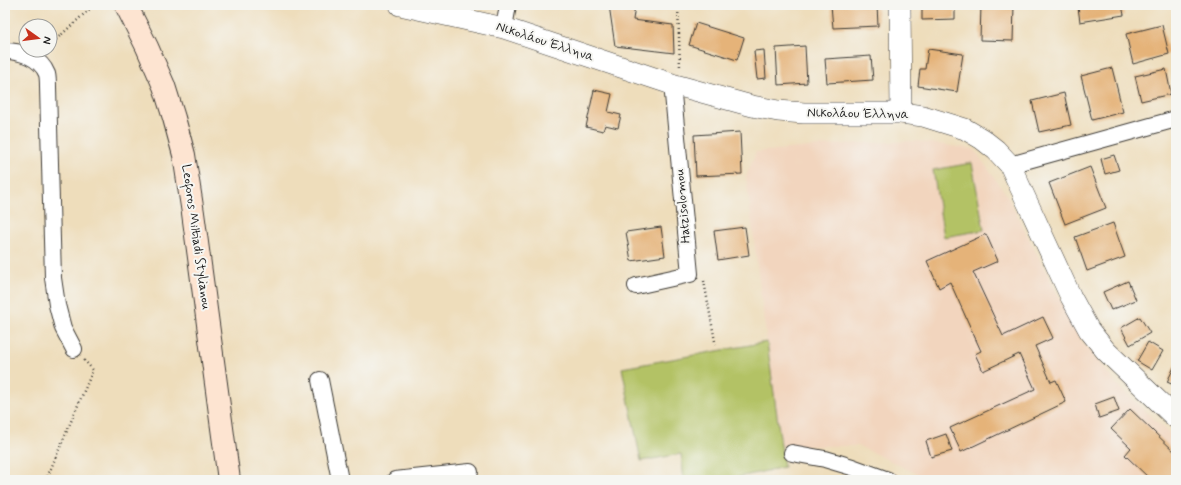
<svg xmlns="http://www.w3.org/2000/svg" width="1181" height="485" font-family="Mynerve,sans-serif">
	<rect width="100%" height="100%" fill="#f6f6f2"/>
	<filter id="ink" filterUnits="userSpaceOnUse"><feTurbulence type="fractalNoise" baseFrequency=".025" numOctaves="2"/><feDisplacementMap in="SourceGraphic" scale="8" xChannelSelector="R" yChannelSelector="G"/><feConvolveMatrix kernelMatrix="1 2 1 2 8 2 1 2 1" color-interpolation-filters="sRGB"/></filter>
	<filter id="wash" filterUnits="userSpaceOnUse"><feTurbulence type="fractalNoise" baseFrequency=".012" numOctaves="4" result="noise"/><feDisplacementMap in="SourceGraphic" scale="16" xChannelSelector="R" yChannelSelector="G"/><feGaussianBlur stdDeviation="0.9" result="paint"/><feColorMatrix in="noise" values="0 0 0 0 0 0 0 0 0 0 0 0 0 0 0 0 0 1.4 0 .05"/><feComposite in="paint" operator="in"/></filter>
	<g filter="url(#wash)">
		<rect width="100%" height="100%" fill="#edb"/>
		<path fill="#f2d5be" d="M916 141 974 149 1006 194 1081 340 1118 386 1176 439V480H1132L1121 475 1088 480H930L859 446H780L746 177 756 152 841 144Z"/>
		<g fill="#b3c265" stroke="#686f40">
			<path d="M972 163 984 230 944 237 933 170Z"/>
			<path d="M767 342 784 467 726 480H684L681 454 641 461 622 368Z"/>
		</g>
		<g id="blocks">
			<g fill="#e5b379">
				<path d="M609 5H635L633 20 673 25 674 53 615 46Z"/>
				<path d="M831 5H877L878 26 833 28Z"/>
				<path d="M922 5H955V19L922 20Z"/>
				<path d="M981 5H1014L1013 41 980 40Z"/>
				<path d="M1091 5H1122L1124 15 1080 22 1078 7Z"/>
				<path d="M696 23 744 38 737 60 689 45Z"/>
				<path d="M1162 25 1169 54 1133 64 1126 34Z"/>
				<path d="M805 46 807 83 778 85 776 48Z"/>
				<path d="M928 49 963 54 957 92 918 86 920 69H925Z"/>
				<path d="M764 50 766 78 757 79 754 51Z"/>
				<path d="M871 56 873 80 827 83 825 59Z"/>
				<path d="M1112 68 1123 112 1092 120 1081 76Z"/>
				<path d="M1166 69 1171 94 1141 101 1135 76Z"/>
				<path d="M594 90 612 94 608 112 621 115 618 128 605 125 603 131 586 127Z"/>
				<path d="M1064 93 1071 125 1039 132 1032 101Z"/>
				<path d="M740 132 742 174 696 176 694 135Z"/>
				<path d="M1114 155 1119 170 1105 174 1101 159Z"/>
				<path d="M1090 167 1106 208 1065 224 1049 183Z"/>
				<path d="M1113 223 1125 257 1087 271 1075 237Z"/>
				<path d="M661 227 665 256 631 261 626 232Z"/>
				<path d="M745 227 749 255 718 260 714 231Z"/>
				<path d="M986 234 998 261 973 272 1003 336 1043 317 1053 338 1035 346 1051 382 1056 380 1066 402 961 452 950 428 1035 389 1019 354 983 371 975 354 981 351 950 282 939 288 927 261Z"/>
				<path d="M1128 281 1136 300 1111 310 1103 292Z"/>
				<path d="M1140 317 1150 333 1130 345 1121 328Z"/>
				<path d="M1148 342 1163 351 1152 370 1137 361Z"/>
				<path d="M1176 363V386L1167 382Z"/>
				<path d="M1114 397 1119 411 1099 418 1095 404Z"/>
				<path d="M1130 409 1176 453V480H1151L1125 455 1131 448 1111 429Z"/>
				<path d="M946 434 952 451 931 457 926 441Z"/>
			</g>
		</g>
	</g>
	<g filter="url(#ink)">
		<use href="#blocks" fill-opacity="0" stroke="#3c3934" stroke-width="1"/>
		<g fill="none" stroke-linecap="round" stroke-linejoin="round">
			<defs>
				<g id="minor">
					<path d="M504 28 508 5"/>
					<path d="M5 51C21 51 41 58 47 74 48 78 48 83 48 87L53 278 57 305 63 328 74 349"/>
					<path d="M1010 165 1176 119"/>
					<path d="M636 286 690 274 672 84"/>
					<path d="M320 380 340 480"/>
					<path d="M792 453 825 459 852 467 888 480"/>
					<path d="M395 480 470 472"/>
				</g>
				<g id="tertiary">
					<path d="M400 5 504 28 672 84 752 106 778 111 804 113H901L923 116 965 129 982 139 996 150 1010 165 1071 297 1089 330 1106 351 1176 418"/>
					<path d="M900 5 901 113"/>
				</g>
				<path id="secondary" d="M126 5 147 47 164 86 174 118 184 155 193 213 229 480"/>
			</defs>
			<use href="#minor" stroke="#3c3934" stroke-width="18"/>
			<use href="#tertiary" stroke="#3c3934" stroke-width="22"/>
			<use href="#secondary" stroke="#3c3934" stroke-width="24"/>
			<g stroke="#3c3934" stroke-width="2.5" stroke-dasharray="1 3" stroke-linecap="butt">
				<path d="M678 5 680 68"/>
				<path d="M50 45 94 5"/>
				<path d="M704 281 716 347"/>
				<path d="M46 480 93 370 84 360"/>
			</g>
			<use href="#minor" stroke="#fff" stroke-width="16"/>
			<use href="#tertiary" stroke="#fff" stroke-width="21"/>
			<use href="#secondary" stroke="#fde4d1" stroke-width="22"/>
		</g>
	</g>
	<g text-anchor="middle" dominant-baseline="central" stroke-width="4" stroke-linejoin="round" paint-order="stroke">
		<g font-size="13" fill="#1c1c1c" stroke="#f6f6f2">
			<text transform="translate(545 42) rotate(18)">Νικολάου Έλληνα</text>
			<text transform="translate(858 114) rotate(1)">Νικολάου Έλληνα</text>
			<text transform="translate(683 206) rotate(-95)">Hatzisolomou</text>
			<text transform="translate(196 237) rotate(82)">Leoforos Miltiadi Stylianou</text>
		</g>
	</g>
	<rect width="1181" height="485" fill="none" stroke="#f6f6f2" stroke-width="20"/>
	<g transform="translate(38 38) rotate(104)"><circle r="19" fill="#f6f6f2" stroke="#9f9f9c"/>
	<path d="M0-3L7 15L0 10L-7 15Z" fill="#c8321e"/>
	<text y="-6" font-size="11" font-weight="bold" text-anchor="middle" fill="#1c1c1c">N</text>
	</g>
</svg>
